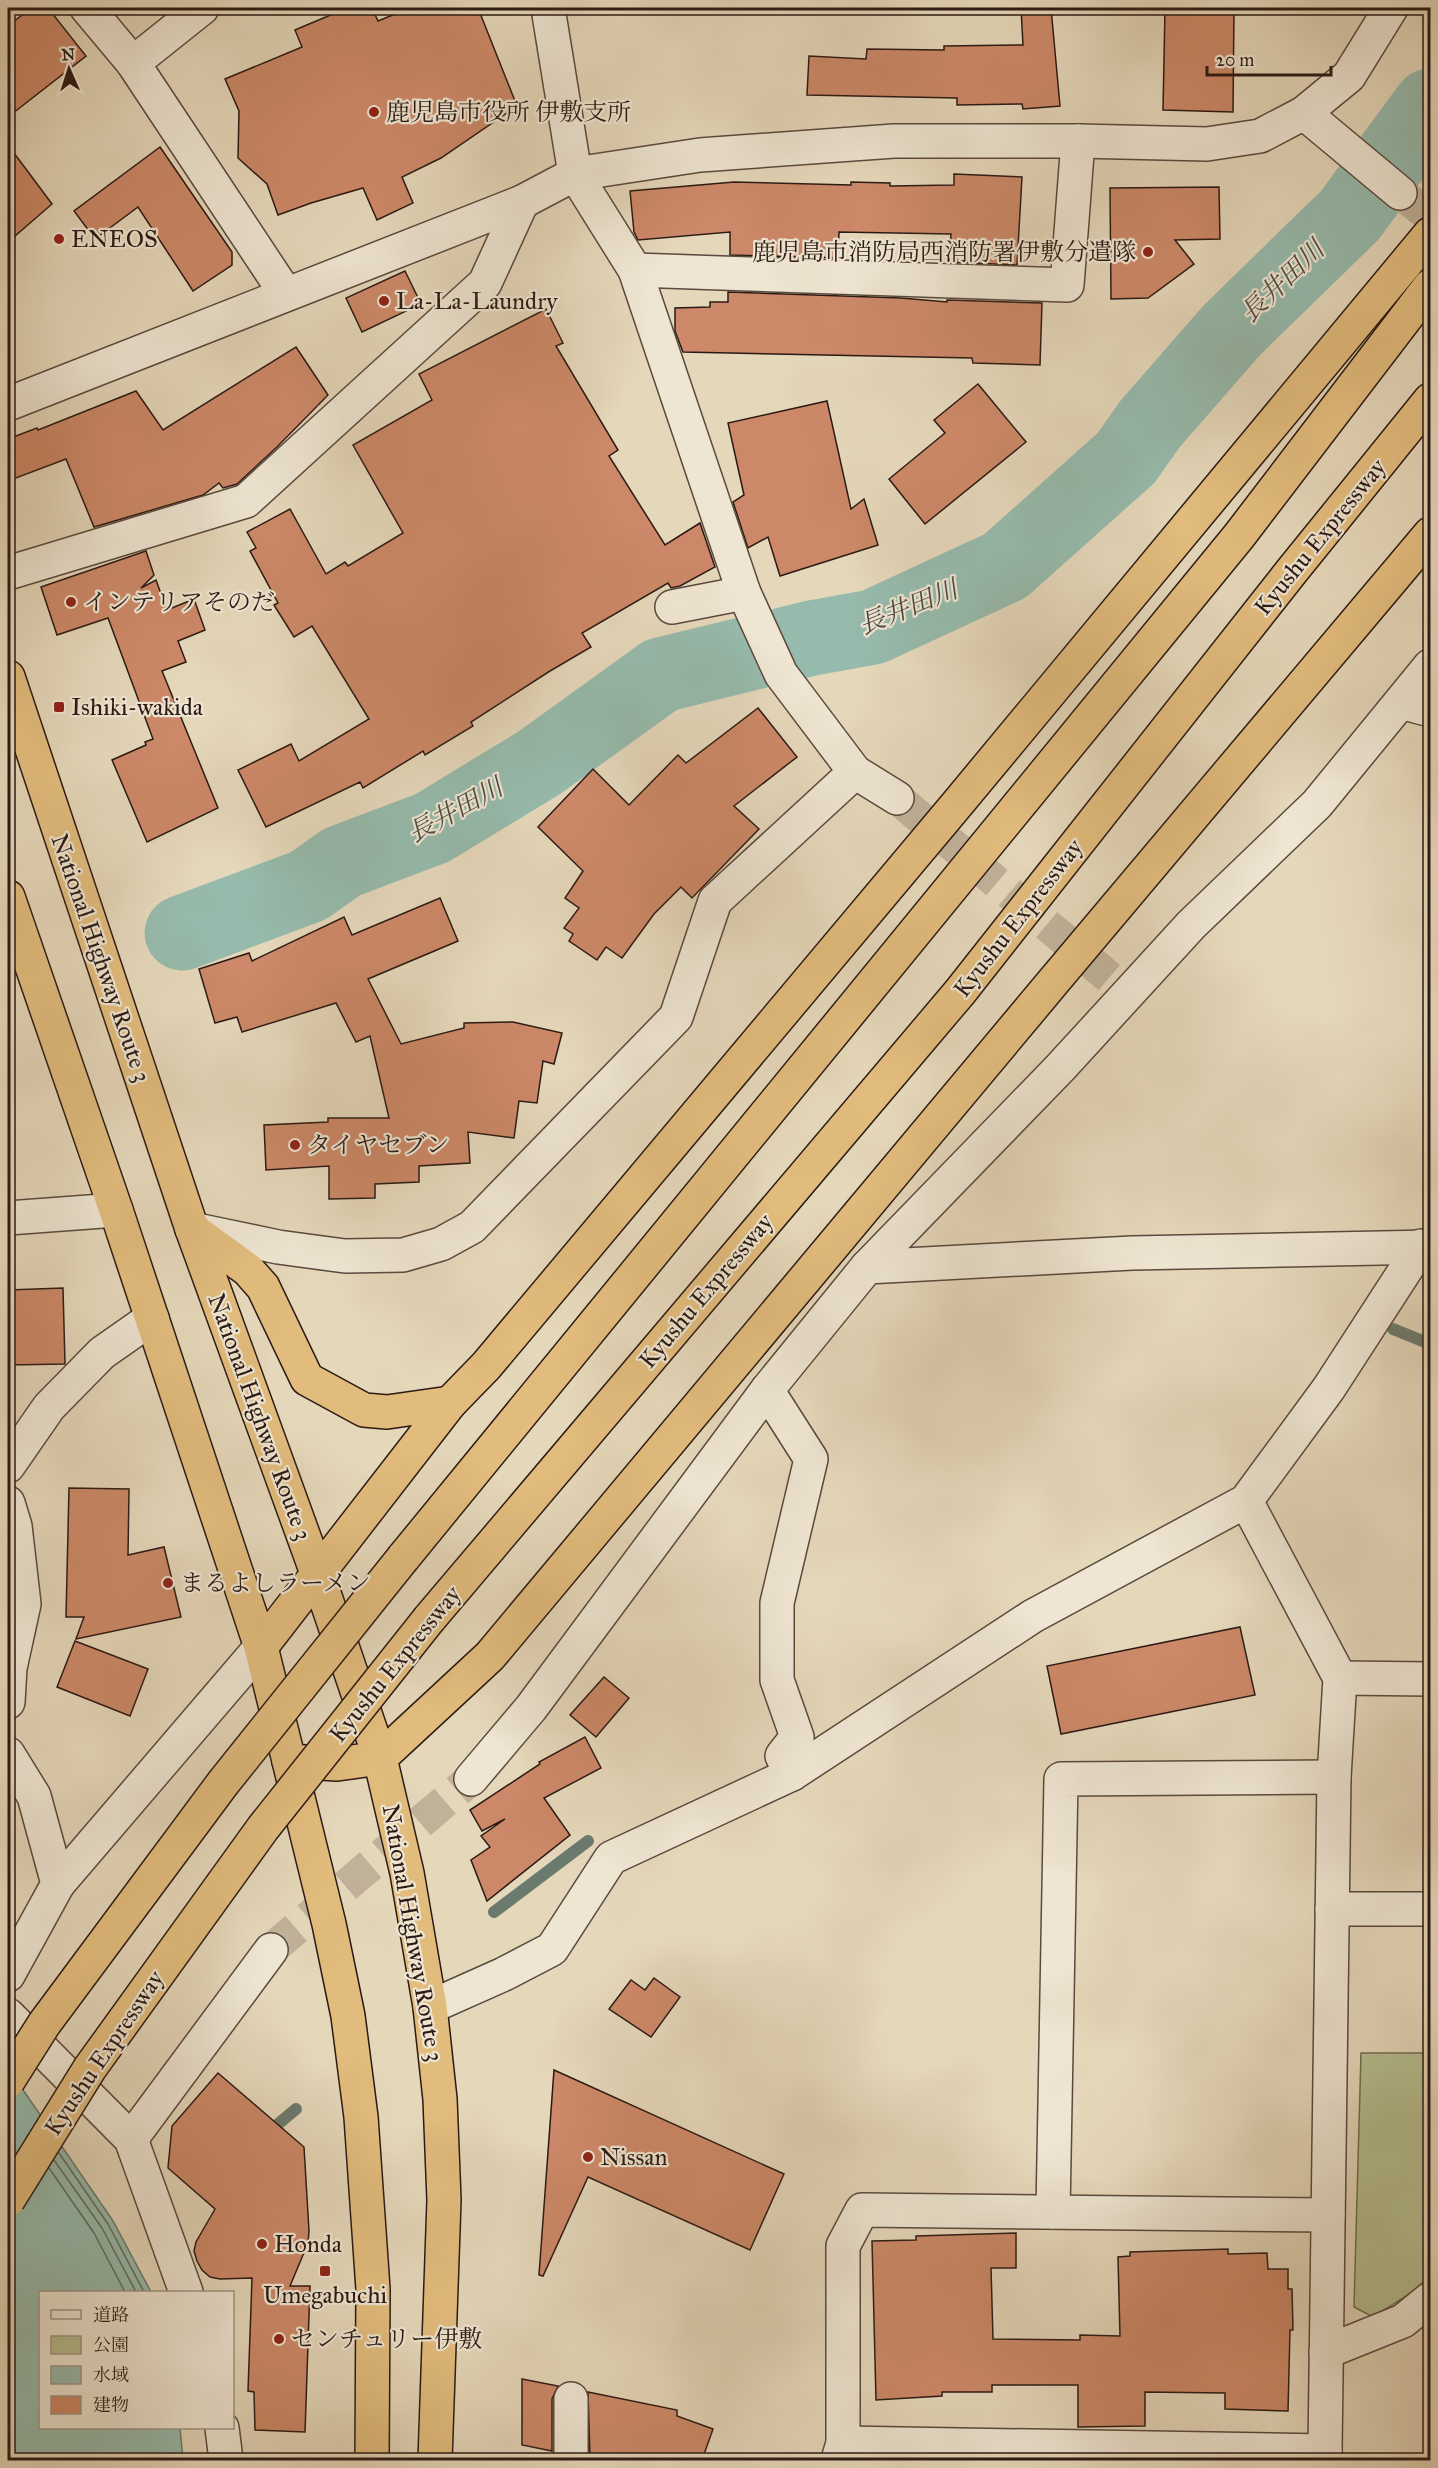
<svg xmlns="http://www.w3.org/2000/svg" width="1438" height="2468" font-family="'IM FELL Great Primer','Noto Serif JP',serif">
	<rect width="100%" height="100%" fill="#e5d7ba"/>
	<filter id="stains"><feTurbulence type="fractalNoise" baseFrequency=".00333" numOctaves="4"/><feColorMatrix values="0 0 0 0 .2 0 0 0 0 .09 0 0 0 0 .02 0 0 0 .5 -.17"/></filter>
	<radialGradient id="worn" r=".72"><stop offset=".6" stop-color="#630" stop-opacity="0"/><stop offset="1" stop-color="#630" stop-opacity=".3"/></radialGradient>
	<path fill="#b5be90" stroke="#706c52" stroke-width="1.5" d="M1361 2053H1430V2281L1373 2317 1354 2307Z"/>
	<path fill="#96baac" stroke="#6b7a6f" stroke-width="1.5" d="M8 2068 113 2221 151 2292H40V2428H180L183 2460H8Z"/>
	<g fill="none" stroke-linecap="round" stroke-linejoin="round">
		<g stroke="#606a60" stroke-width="1.5">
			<path d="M59 2153 108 2224 144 2292"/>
			<path d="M54 2160 102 2228 136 2292"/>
			<path d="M49 2168 94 2233 125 2292"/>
		</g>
		<g stroke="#6b7a6f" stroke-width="12">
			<path d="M1393 1329 1430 1344"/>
			<path d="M494 1912 588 1841"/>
			<path d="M265 2135 296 2109"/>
		</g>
		<path stroke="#96baac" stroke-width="75" d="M182 933 308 886 342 862 432 828 539 763 661 675 812 638 873 627 1005 566 1126 458 1150 424 1232 330 1350 215 1430 106"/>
	</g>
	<g fill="#cc8868" stroke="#2b1a14" stroke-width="1.5">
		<path d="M31 8H48L86 56 8 117V26Z"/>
		<path d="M347 8H372L378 21 410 8H478L517 106 441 158 402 177 413 203 377 220 363 188 311 203 278 215 267 184 238 158 239 111 225 79 302 47 295 30Z"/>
		<path d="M1021 8H1051L1060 106 1023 109 1022 104 957 105V98L807 95 809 56 866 59 867 49 944 50V46L1023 45Z"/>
		<path d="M1165 8H1234L1233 112 1163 110Z"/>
		<path d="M8 145 52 204 8 242Z"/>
		<path d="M160 147 232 252V265L193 291 138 207 95 239 74 211Z"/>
		<path d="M954 174 1022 177 1017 265 949 262 951 234 839 232 838 258 730 255V232L638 240 634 232 630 191 734 182 851 185V182L890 183V186L954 185Z"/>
		<path d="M1219 187 1220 239 1175 240 1194 264 1148 298 1111 299 1110 188Z"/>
		<path d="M405 271 421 304 362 332 346 298Z"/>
		<path d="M728 292 901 298 947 302V300L1042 303 1040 365 973 363 972 358 683 352 675 331V308L710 307V302H728Z"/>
		<path d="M546 309 563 343 556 346 618 450 609 456 665 545 700 523 715 567 680 586 671 588 668 583 582 633 591 647 550 671 471 722 473 726 425 755 423 751 363 788 360 782 266 827 238 770 291 744 299 761 369 719 312 626 294 637 274 605 278 603 250 551 256 548 247 532 290 509 326 574 345 562 348 566 403 533 353 445 432 400 419 374Z"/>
		<path d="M296 347 328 395 277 447 237 484 223 488 219 483 203 495 94 527 66 459 8 481V439L37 428 38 430 136 391 163 430Z"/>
		<path d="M978 384 1026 442 925 524 889 479 945 433 934 420Z"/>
		<path d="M827 401 851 509 864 499 878 545 780 576 768 537 748 548 733 502 744 495 728 423Z"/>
		<path d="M146 551 154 575 141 588 156 580 167 610 194 599 205 630 178 641 186 662 162 671 218 808 147 842 112 760 146 745 145 742 153 739 108 618 57 635 41 587Z"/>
		<path d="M758 708 797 757 734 806 759 829 692 898 681 887 654 914 622 958 606 947 597 960 569 941 573 934 564 928 579 908 565 898 583 871 538 827 593 769 629 805 678 755 686 763Z"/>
		<path d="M440 898 458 941 368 979 401 1044 464 1028V1023L513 1022 562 1033 554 1064 543 1061 537 1103 519 1101 514 1138 468 1132 470 1163 419 1166V1182L375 1184V1198L329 1199V1166L266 1170 264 1125 328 1122V1118H389L370 1036 356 1042 336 1003 242 1032 237 1017 215 1023 199 969 249 953 252 961 344 917 352 935Z"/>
		<path d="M63 1288 65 1364 8 1365V1290Z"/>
		<path d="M69 1488 129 1489 128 1555 164 1547 181 1617 76 1639 84 1617H66Z"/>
		<path d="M1240 1627 1255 1695 1061 1734 1047 1666Z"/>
		<path d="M75 1641 148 1669 130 1716 57 1687Z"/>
		<path d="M604 1677 629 1698 596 1737 570 1715Z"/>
		<path d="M585 1737 601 1768 544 1798 570 1835 487 1901 471 1860 490 1847 481 1836 505 1819 482 1831 470 1810 540 1764 539 1762Z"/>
		<path d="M654 1978 680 1997 651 2037 609 2009 631 1980 645 1990Z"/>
		<path d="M554 2070 784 2174 750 2250 588 2177 543 2276 539 2275Z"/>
		<path d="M218 2073 304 2147 309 2231 308 2243 290 2286H310L305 2432 255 2430 254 2392 248 2391 252 2278 220 2279 210 2277 202 2270 197 2261 194 2251 196 2242 215 2209 168 2168 172 2126Z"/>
		<path d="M1016 2233V2268H991L993 2339 1080 2340V2335L1120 2336 1118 2257 1130 2256V2252L1228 2249V2254L1267 2253 1268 2269H1288V2289H1292L1293 2330H1290L1288 2411 1225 2409V2393L1145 2392V2426L1078 2427V2385H992V2392H942V2396L876 2400 872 2241 916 2240V2236Z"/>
		<path d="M522 2379 558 2386 552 2399V2451L522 2445Z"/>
		<path d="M588 2392 677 2410V2416L713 2429 702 2460H602L590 2458Z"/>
	</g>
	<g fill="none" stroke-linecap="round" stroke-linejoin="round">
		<g stroke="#c0b199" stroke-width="33" stroke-dasharray="33 16" stroke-linecap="butt">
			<path d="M1400 193 1430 216"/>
			<path d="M897 798 1111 979"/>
			<path d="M271 1950 471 1779"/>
		</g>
		<defs>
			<g id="minor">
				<path d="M87 8 133 63 286 294"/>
				<path d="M548 8 575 174 635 270 744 593 781 674 855 772 897 798"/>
				<path d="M133 63 202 8"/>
				<path d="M1304 113 1400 193"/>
				<path d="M635 270 1067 285 1078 141"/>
				<path d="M8 404 522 202 575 174 700 155 894 141H1078L1207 144 1260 136 1304 113 1349 76 1391 8"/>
				<path d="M8 573 246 501 485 283 522 202"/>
				<path d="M672 607 744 593"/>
				<path d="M1401 702 1430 710"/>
				<path d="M8 1218 116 1210"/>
				<path d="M192 1229 278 1247 345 1256 403 1255 441 1244 472 1227 676 1017 715 901 855 772"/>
				<path d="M867 1267 1132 1253 1430 1247"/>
				<path d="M8 1466 49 1407 102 1353 152 1318"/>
				<path d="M1246 1501 1340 1678 1334 1777 1325 2451 1326 2460"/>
				<path d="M8 1503 15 1526 24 1604 10 1668 8 1702"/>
				<path d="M1340 1678 1430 1679"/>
				<path d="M8 1754 34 1796 58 1884 8 1975"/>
				<path d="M792 1774 782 1756 797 1737 777 1680V1603L811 1459 767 1390 867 1267 1060 1068 1191 925 1317 804 1430 666"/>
				<path d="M471 1779 531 1708 767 1390"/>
				<path d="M58 1884 261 1647"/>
				<path d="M1332 1909H1430"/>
				<path d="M430 2007 504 1974 552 1949 611 1858 792 1774 1033 1616 1246 1501 1329 1388 1421 1246"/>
				<path d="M8 2015 131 2139 186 2292"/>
				<path d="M131 2139 271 1950"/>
				<path d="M1053 2212 1061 1779 1334 1777"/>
				<path d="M1326 2352 1403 2321 1430 2299"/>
				<path d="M222 2428 226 2460"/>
				<path d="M843 2443 1325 2451"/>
				<path d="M571 2460V2399"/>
				<path d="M838 2460 843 2443V2246L862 2210 1328 2215"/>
			</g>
			<g id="highway">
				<path d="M8 677 192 1229 317 1573 380 1758 407 1873 430 2007 440 2099 444 2200 435 2460"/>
				<path d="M8 897 116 1210 261 1647 329 1924 348 2016 361 2117 373 2289 372 2460"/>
				<path d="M192 1229 248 1270 263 1287 307 1379 364 1410 387 1412 450 1403"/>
				<path d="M403 1558 1239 536 1430 286"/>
				<path d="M429 1619 960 992 1291 572 1430 400"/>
				<path d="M261 1647 450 1403 486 1366 958 803 1430 234"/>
				<path d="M289 1761 337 1764 380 1758 490 1656 1053 982 1430 534"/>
			</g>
		</defs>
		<use href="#minor" stroke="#5a493e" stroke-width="36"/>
		<use href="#highway" stroke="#2b1a14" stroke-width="36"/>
		<use href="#minor" stroke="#eee5d2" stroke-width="33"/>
		<use href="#highway" stroke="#e2bc7d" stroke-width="33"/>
		<defs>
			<g id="highway-bridge">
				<path d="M8 2081 44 2024 223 1783 403 1558"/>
				<path d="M8 2200 90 2068 263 1828 429 1619"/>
			</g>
		</defs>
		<use href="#highway-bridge" stroke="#2b1a14" stroke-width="36" stroke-linecap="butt"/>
		<use href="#highway-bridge" stroke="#e2bc7d" stroke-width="33"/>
	</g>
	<g fill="#8f2418" stroke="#eee5d2" stroke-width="2">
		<circle cx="374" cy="112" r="6"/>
		<circle cx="59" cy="239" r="6"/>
		<circle cx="1148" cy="252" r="6"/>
		<circle cx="384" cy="301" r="6"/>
		<circle cx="71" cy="602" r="6"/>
		<rect x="53" y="701" width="12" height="12" rx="3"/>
		<circle cx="295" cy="1145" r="6"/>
		<circle cx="168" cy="1583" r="6"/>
		<circle cx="588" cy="2157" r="6"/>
		<circle cx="262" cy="2244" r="6"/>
		<rect x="319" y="2265" width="12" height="12" rx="3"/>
		<circle cx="279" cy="2339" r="6"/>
	</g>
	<g text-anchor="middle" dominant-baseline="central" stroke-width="4.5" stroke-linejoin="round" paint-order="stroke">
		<g font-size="24" fill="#2b1a14" stroke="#eee5d2" text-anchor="start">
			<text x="386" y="112">鹿児島市役所 伊敷支所</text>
			<text x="71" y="239">ENEOS</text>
			<text x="1136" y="252" text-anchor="end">鹿児島市消防局西消防署伊敷分遣隊</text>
			<text x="396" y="301">La-La-Laundry</text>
			<text x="83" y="602">インテリアそのだ</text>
			<text x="71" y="707">Ishiki-wakida</text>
			<text x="307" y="1145">タイヤセブン</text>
			<text x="180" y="1583">まるよしラーメン</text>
			<text x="600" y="2157">Nissan</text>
			<text x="274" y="2244">Honda</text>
			<text x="325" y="2295" text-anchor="middle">Umegabuchi</text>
			<text x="291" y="2339">センチュリー伊敷</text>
		</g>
		<g font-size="24" fill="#2b1a14" stroke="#eee5d2">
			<text transform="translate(1320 537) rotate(-51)">Kyushu Expressway</text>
			<text transform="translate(1018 918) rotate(-52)">Kyushu Expressway</text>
			<text transform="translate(101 958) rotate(71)">National Highway Route 3</text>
			<text transform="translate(706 1291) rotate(-50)">Kyushu Expressway</text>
			<text transform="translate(260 1417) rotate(70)">National Highway Route 3</text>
			<text transform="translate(395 1664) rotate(-51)">Kyushu Expressway</text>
			<text transform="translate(413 1933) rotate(80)">National Highway Route 3</text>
			<text transform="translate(104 2053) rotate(-56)">Kyushu Expressway</text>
		</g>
		<g font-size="26" font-style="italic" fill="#4b4a42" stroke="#eee5d2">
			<text transform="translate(1282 281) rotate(-44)">長井田川</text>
			<text transform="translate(908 607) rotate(-22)">長井田川</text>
			<text transform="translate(455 810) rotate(-29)">長井田川</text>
		</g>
	</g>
	<rect width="1438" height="2468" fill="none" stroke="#e5d7ba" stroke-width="30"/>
	<rect x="9" y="9" width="1420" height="2450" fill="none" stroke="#2b1a14" stroke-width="3"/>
	<rect x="15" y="15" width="1408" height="2438" fill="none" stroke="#2b1a14" stroke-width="1.5"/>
	<rect x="39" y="2291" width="195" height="138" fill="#eee5d2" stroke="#a09486" stroke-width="1.5"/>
	<rect x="51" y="2310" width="30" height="9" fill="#eee5d2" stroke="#a09486" stroke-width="1.5"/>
	<text x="93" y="2321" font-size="18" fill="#2b1a14">道路</text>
	<rect x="51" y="2336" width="30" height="18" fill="#b5be90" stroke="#a09486" stroke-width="1.5"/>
	<text x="93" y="2351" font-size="18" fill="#2b1a14">公園</text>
	<rect x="51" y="2366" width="30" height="18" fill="#96baac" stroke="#a09486" stroke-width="1.5"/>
	<text x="93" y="2381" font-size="18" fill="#2b1a14">水域</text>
	<rect x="51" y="2396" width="30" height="18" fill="#cc8868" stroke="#a09486" stroke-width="1.5"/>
	<text x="93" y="2411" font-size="18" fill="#2b1a14">建物</text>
	<g transform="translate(69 69) rotate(357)" stroke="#eee5d2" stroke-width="4.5" paint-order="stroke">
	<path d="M0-4.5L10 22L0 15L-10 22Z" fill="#2b1a14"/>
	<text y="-9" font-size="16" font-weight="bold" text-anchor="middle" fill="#2b1a14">N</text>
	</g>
	<path d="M1207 66v9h124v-9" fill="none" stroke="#2b1a14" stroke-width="3"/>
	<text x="1216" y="66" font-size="18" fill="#2b1a14" stroke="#eee5d2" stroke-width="4.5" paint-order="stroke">20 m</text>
	<rect width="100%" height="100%" filter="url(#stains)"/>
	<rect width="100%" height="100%" fill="url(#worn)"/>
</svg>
